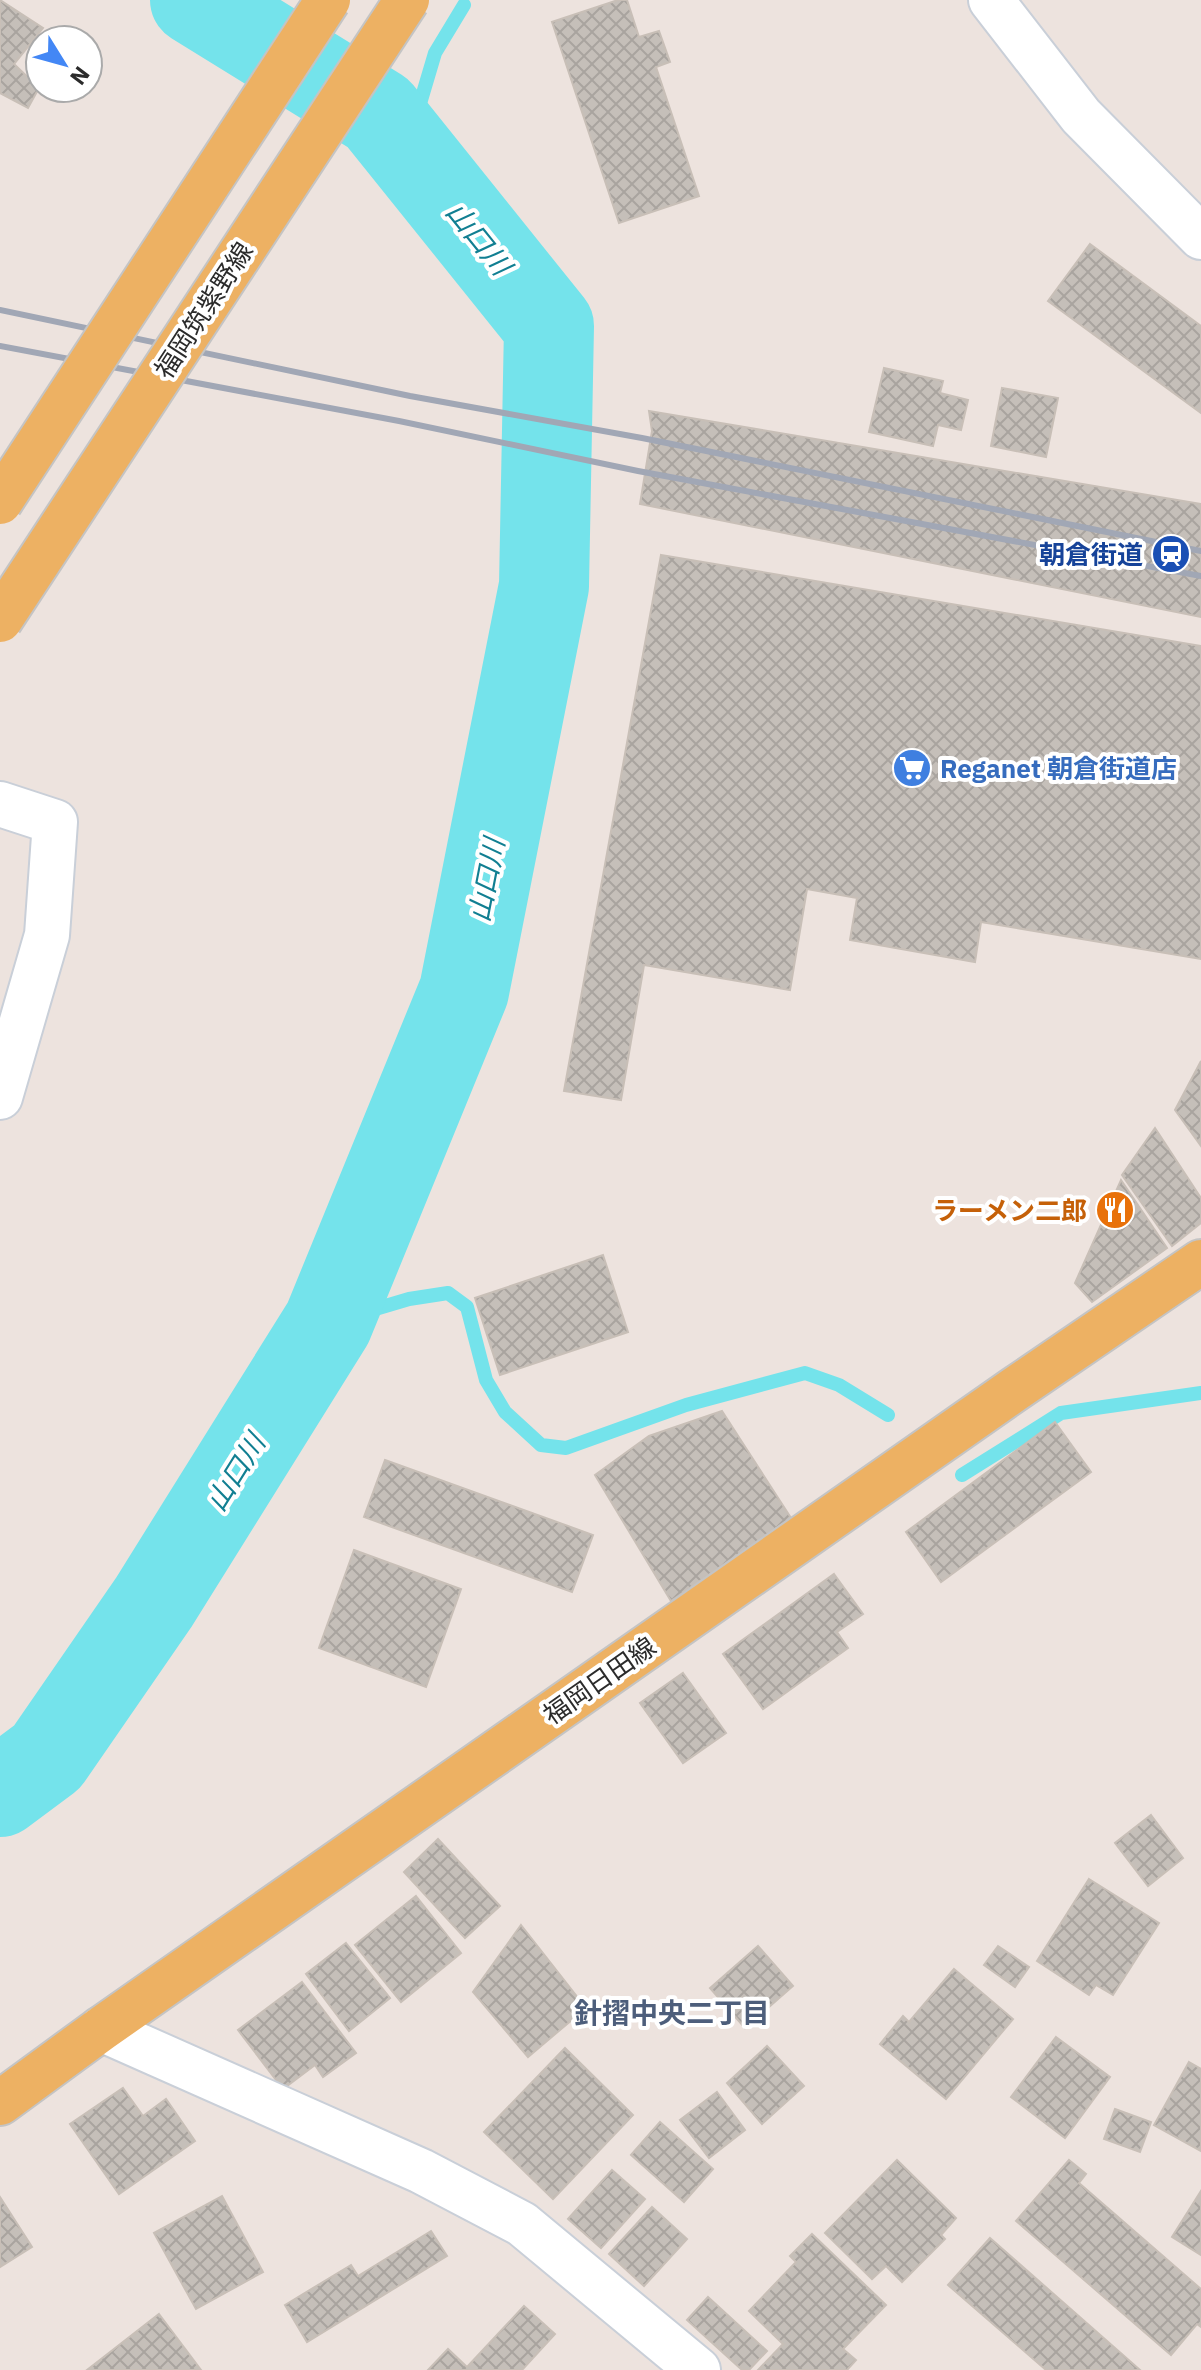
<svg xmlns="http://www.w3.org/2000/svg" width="1201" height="2370" font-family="'IBM Plex Sans','Noto Sans JP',sans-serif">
	<defs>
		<pattern id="building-cross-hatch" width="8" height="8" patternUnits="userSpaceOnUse" patternTransform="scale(2)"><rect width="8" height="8" fill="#c5bfb9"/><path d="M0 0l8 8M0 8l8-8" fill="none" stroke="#a9a49f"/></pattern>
	</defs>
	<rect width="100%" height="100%" fill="#ede3de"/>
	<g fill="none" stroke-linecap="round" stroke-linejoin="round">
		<g stroke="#74e3eb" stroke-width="14">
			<path d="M414 158 416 117 435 53 464 5"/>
			<path d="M328 1323 409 1299 448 1293 467 1307 486 1380 505 1412 541 1445 566 1448 686 1405 805 1373 839 1385 888 1415"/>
			<path d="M962 1475 1061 1413 1201 1393"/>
		</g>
		<path stroke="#74e3eb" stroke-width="90" d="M0 1792 47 1757 154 1602 328 1323 464 991 544 586 549 326 378 113 195 0"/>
	</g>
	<g fill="url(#building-cross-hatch)" stroke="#c8bfb7" stroke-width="2">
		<path d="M0 0 43 28 14 64 39 88 28 108 0 93Z"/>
		<path d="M618 0H627L639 37 659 31 670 62 656 67 699 196 619 223 552 22Z"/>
		<path d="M1090 244 1201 326V413L1048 301Z"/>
		<path d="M884 368 943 381 940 393 968 400 961 430 938 425 933 446 869 432Z"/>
		<path d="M1002 388 1058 398 1046 457 991 446Z"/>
		<path d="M649 411 1201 504V617L640 504 652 431Z"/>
		<path d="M661 555 1201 646V959L981 922 975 962 850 940 857 898 807 889 790 990 644 965 621 1100 564 1091Z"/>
		<path d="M1201 1061V1146L1175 1110Z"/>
		<path d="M1155 1128 1201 1198V1223L1172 1246 1122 1175Z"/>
		<path d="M1121 1180 1167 1248 1092 1302 1075 1283Z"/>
		<path d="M603 1255 628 1332 500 1375 475 1298Z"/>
		<path d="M722 1411 791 1518 671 1601 595 1475 649 1436Z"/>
		<path d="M1055 1422 1091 1472 941 1582 906 1532Z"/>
		<path d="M385 1460 593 1535 572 1592 364 1517Z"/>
		<path d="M354 1550 461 1589 426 1687 319 1648Z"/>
		<path d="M834 1574 863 1614 837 1632 848 1648 763 1709 723 1654Z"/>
		<path d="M683 1673 726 1733 683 1763 640 1703Z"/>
		<path d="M1151 1815 1183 1858 1148 1886 1115 1843Z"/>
		<path d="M438 1839 500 1906 465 1938 404 1872Z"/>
		<path d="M1089 1879 1159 1923 1113 1995 1096 1985 1089 1995 1037 1961Z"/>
		<path d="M416 1896 461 1953 401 2002 355 1945Z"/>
		<path d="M521 1925 586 2008 528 2057 473 1992Z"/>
		<path d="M346 1943 390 1998 349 2031 306 1974Z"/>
		<path d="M758 1946 793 1986 745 2028 710 1988Z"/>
		<path d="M998 1946 1029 1967 1015 1987 984 1965Z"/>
		<path d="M954 1969 1013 2019 946 2099 880 2044 903 2016 909 2022Z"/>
		<path d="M302 1982 356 2053 323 2077 315 2065 283 2089 238 2030Z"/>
		<path d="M1056 2037 1110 2077 1065 2138 1011 2097Z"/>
		<path d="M767 2046 804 2086 762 2124 727 2083Z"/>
		<path d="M565 2048 633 2115 553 2199 484 2132Z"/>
		<path d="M1189 2062 1201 2069V2151L1154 2125Z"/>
		<path d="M123 2088 143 2116 166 2099 195 2141 119 2194 70 2124Z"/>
		<path d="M717 2092 745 2130 709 2158 680 2120Z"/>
		<path d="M1115 2109 1151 2122 1140 2152 1104 2139Z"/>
		<path d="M660 2122 713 2169 684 2202 631 2155Z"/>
		<path d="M897 2160 956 2218 941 2235 945 2239 902 2282 886 2266 872 2279 825 2233Z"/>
		<path d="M1069 2160 1086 2174 1079 2183 1201 2289V2327L1197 2324 1171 2355 1016 2221Z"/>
		<path d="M612 2170 645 2199 601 2248 568 2219Z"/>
		<path d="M1201 2191V2255L1172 2237Z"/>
		<path d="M222 2196 263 2272 196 2309 154 2233Z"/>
		<path d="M0 2197 32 2247 0 2267Z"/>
		<path d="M652 2207 687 2239 644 2286 609 2254Z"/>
		<path d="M431 2231 447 2256 307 2342 285 2305 351 2265 358 2276Z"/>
		<path d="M812 2234 886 2305 843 2349 856 2360 847 2370H758L783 2344 749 2311 796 2262 790 2256Z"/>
		<path d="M990 2238 1140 2370H1046L948 2285Z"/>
		<path d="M708 2297 767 2351 749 2370H742L687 2320Z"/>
		<path d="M524 2306 555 2334 522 2370H428L448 2349 467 2367Z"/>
		<path d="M159 2314 201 2370H87Z"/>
	</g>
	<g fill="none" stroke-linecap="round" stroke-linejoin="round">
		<defs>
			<g id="minor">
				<path d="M991 0 1081 116 1201 237"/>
				<path d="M0 804 55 822 47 935 0 1097"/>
				<path d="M101 2029 421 2171 522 2224 698 2370"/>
			</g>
			<path id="major" d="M0 2103 101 2029 1015 1389 1201 1262"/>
		</defs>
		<use href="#minor" stroke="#c9cfd8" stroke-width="48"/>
		<use href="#major" stroke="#c4c4c4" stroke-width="48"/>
		<use href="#minor" stroke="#fff" stroke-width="44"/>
		<use href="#major" stroke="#edb163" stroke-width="44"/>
		<g stroke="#a1a7b5" stroke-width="6">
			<path d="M0 310 410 396 642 438 1201 551"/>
			<path d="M0 346 399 421 638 471 1201 576"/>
		</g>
		<defs>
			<g id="major-bridge">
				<path d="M0 502 328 0"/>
				<path d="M0 620 407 0"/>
			</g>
		</defs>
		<use href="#major-bridge" stroke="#c4c4c4" stroke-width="48" stroke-linecap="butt"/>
		<use href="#major-bridge" stroke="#edb163" stroke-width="44"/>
	</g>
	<defs>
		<symbol id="station-disc" viewBox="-11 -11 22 22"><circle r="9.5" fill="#1a4fb4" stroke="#fff"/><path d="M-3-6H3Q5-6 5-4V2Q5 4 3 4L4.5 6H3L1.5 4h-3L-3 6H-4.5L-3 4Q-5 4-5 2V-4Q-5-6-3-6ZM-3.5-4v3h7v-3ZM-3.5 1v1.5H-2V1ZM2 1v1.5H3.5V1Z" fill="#fff"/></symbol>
		<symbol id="supermarket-disc" viewBox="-11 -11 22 22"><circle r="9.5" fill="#3f7fe0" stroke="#fff"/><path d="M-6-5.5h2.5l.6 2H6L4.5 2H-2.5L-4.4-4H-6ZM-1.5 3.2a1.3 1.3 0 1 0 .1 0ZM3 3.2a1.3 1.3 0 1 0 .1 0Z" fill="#fff"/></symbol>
		<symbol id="restaurant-disc" viewBox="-11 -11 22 22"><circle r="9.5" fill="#e8710a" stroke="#fff"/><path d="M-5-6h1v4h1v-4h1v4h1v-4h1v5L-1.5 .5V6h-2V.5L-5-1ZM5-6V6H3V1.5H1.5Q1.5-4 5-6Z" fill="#fff"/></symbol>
	</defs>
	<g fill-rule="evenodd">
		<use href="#station-disc" x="1149" y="532" width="44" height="44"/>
		<use href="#supermarket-disc" x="890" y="746" width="44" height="44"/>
		<use href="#restaurant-disc" x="1093" y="1188" width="44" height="44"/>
	</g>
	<g text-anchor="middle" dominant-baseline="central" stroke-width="8" stroke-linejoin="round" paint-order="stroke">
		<g font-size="26" fill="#2b2b2b" stroke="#fff">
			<text transform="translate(203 310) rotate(-57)">福岡筑紫野線</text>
			<text transform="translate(599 1680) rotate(-35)">福岡日田線</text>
		</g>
		<g font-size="26" font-weight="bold" fill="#164399" stroke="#fff" text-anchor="end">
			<text x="1143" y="554">朝倉街道</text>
		</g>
		<g font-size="26" font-weight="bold" fill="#366cbe" stroke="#fff" text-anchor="start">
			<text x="940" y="768">Reganet 朝倉街道店</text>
		</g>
		<g font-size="26" font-weight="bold" fill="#c56008" stroke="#fff" text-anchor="end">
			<text x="1087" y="1210">ラーメン二郎</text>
		</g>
		<g font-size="28" font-style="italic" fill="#117f92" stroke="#fff">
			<text transform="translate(479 238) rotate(51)">山口川</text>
			<text transform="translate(486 880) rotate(-79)">山口川</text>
			<text transform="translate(235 1472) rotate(-58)">山口川</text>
		</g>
		<g font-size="28" font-weight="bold" fill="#4d5e7b" stroke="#fff">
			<text x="672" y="2012">針摺中央二丁目</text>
		</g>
	</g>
	<g transform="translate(64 64) rotate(127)"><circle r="38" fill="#ffffff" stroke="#aaaaaa" stroke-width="2"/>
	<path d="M0-6L14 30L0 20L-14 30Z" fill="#4387f5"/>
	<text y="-12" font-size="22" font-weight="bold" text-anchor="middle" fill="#2b2b2b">N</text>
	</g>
</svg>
